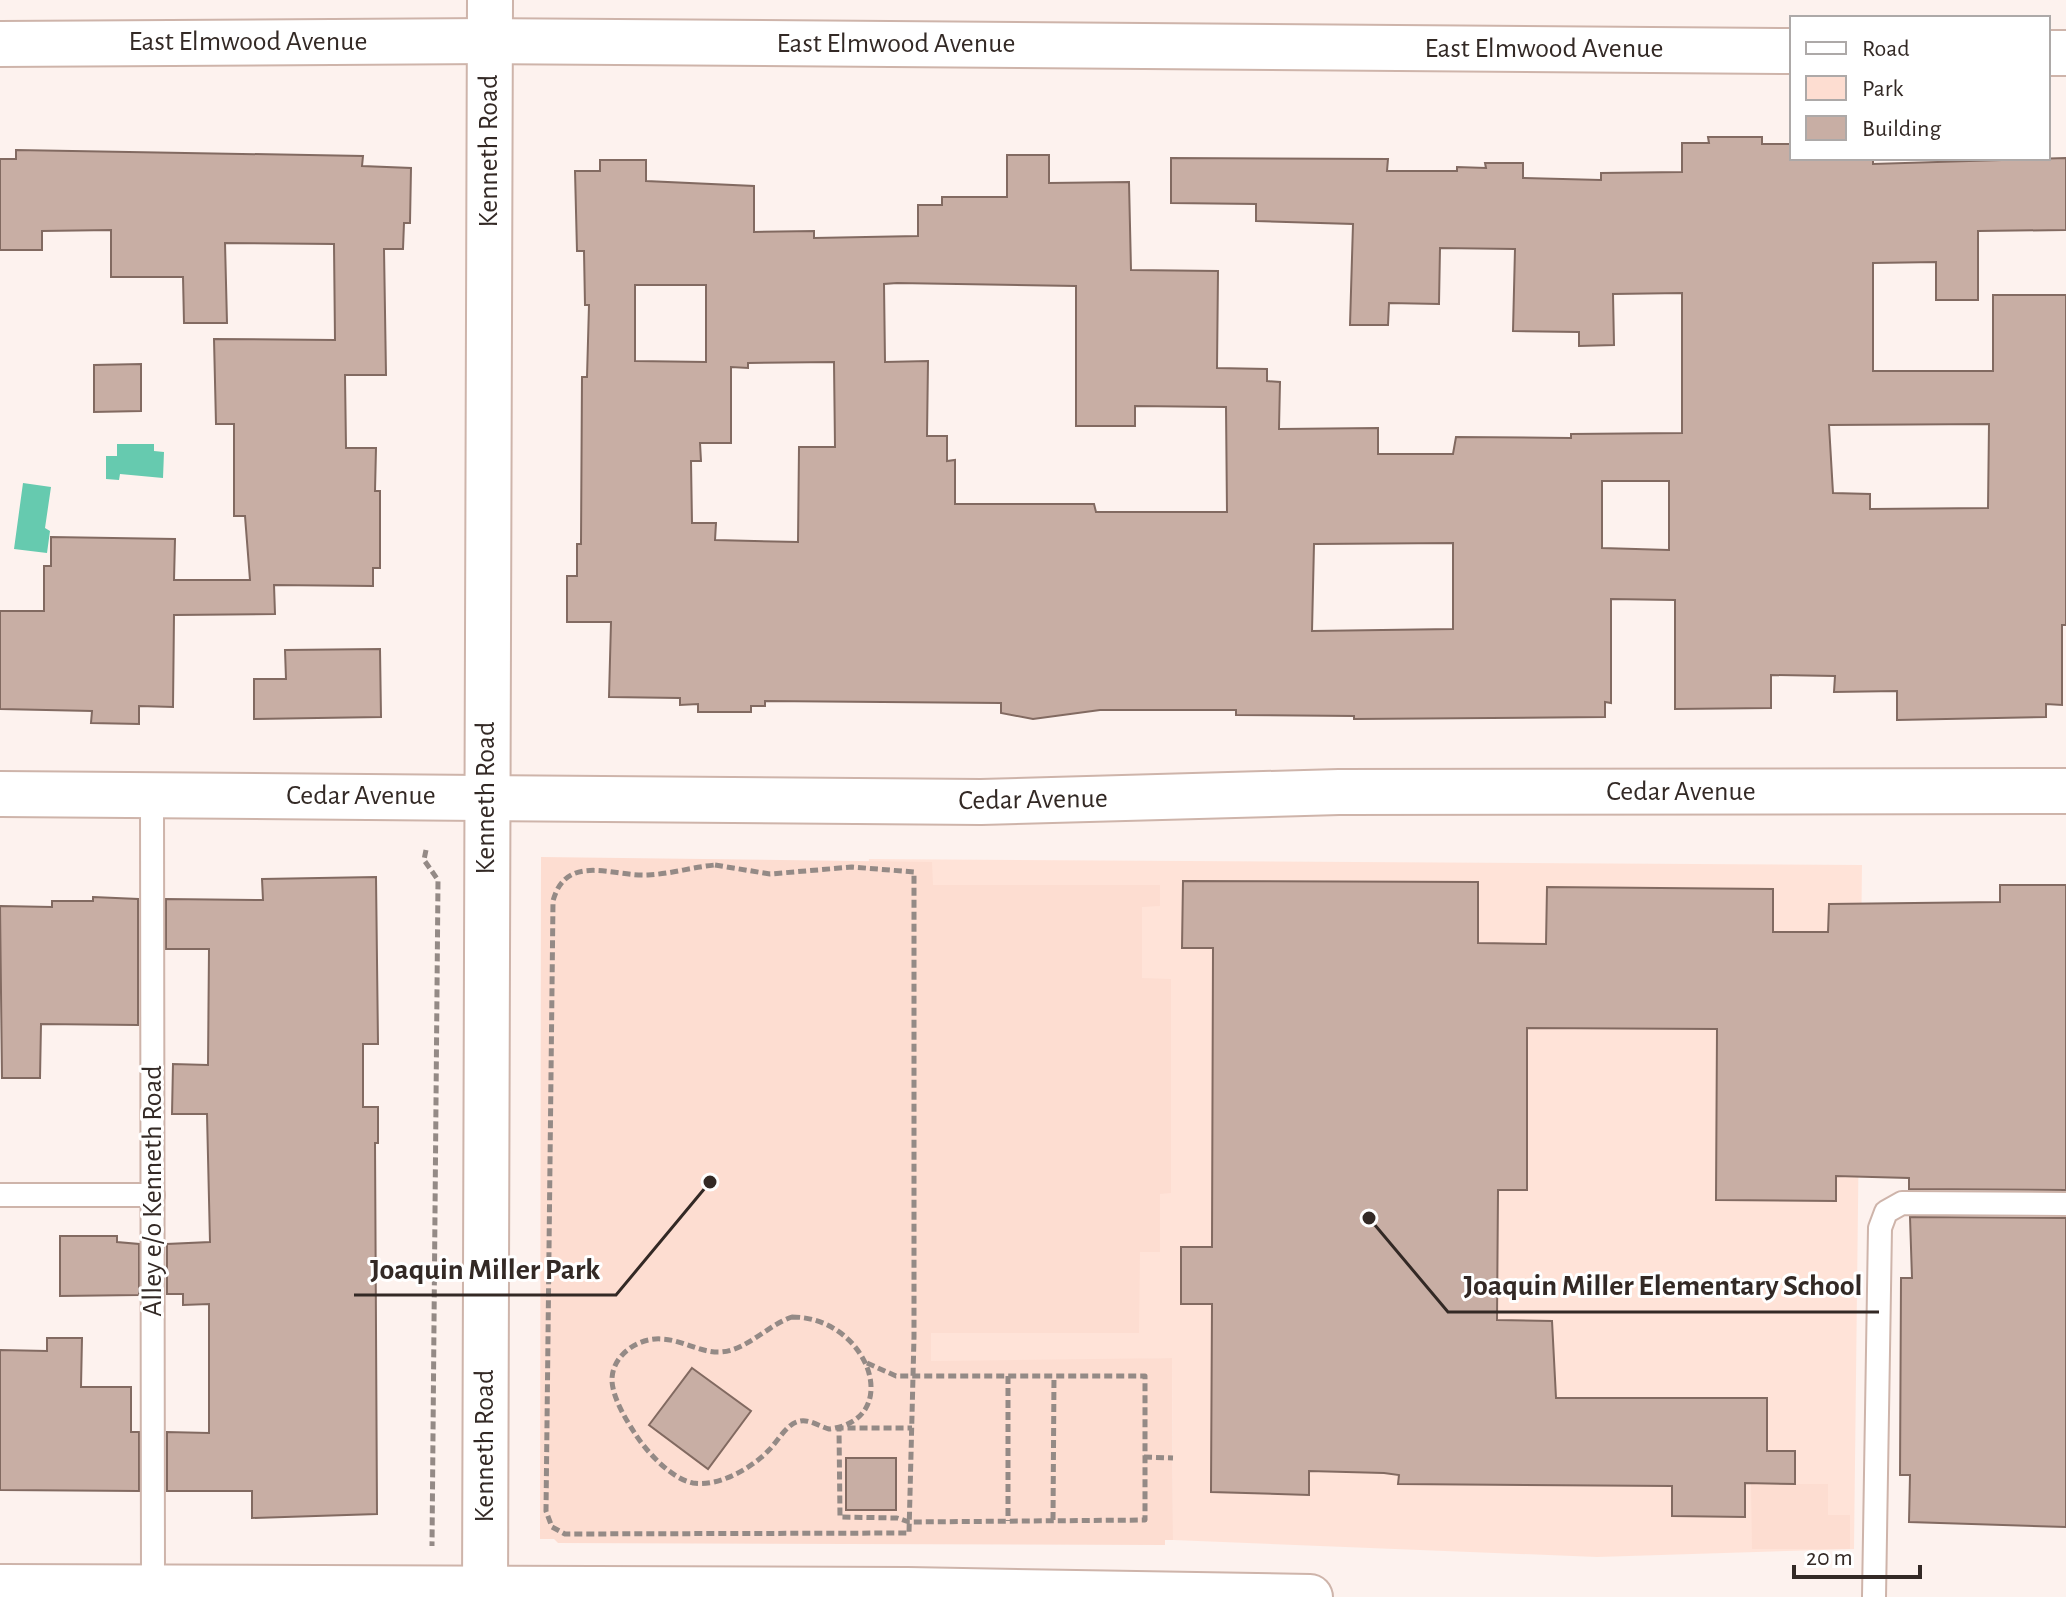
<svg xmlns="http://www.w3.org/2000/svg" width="2066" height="1597" font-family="'Alegreya Sans',sans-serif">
	<rect width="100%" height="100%" fill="#fdf2ee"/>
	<path fill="#ffe3d8" d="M869 859 1862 865 1854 1549 1597 1557 1173 1540 1172 1358 926 1366 867 876Z"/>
	<g fill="#fdddd1">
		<path d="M541 857 932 862 933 885H1160V906L1142 907V978L1171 979V1193L1160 1194V1252H1140L1139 1333H931V1361L1172 1358 1173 1540H1165V1545L558 1543 554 1539H540Z"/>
		<path d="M1751 1484H1828V1515H1850V1549H1752Z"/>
	</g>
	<g fill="#66caaf">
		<path d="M117 444H154V451L164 452 163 478 120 474 119 480 106 479V456H117Z"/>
		<path d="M23 483 51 487 45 528 50 531 47 553 14 549Z"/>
	</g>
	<g fill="#c8aea4" stroke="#826a61" stroke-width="2" fill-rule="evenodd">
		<path d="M1708 137H1762V144H1792V158H1873V164L2066 158V230L1978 231V300H1936V262L1873 263V371H1993V295H2066V625H2062V705L2046 704V717L1897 720V691L1834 692 1835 676 1771 675V708L1675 709V600L1611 599V703L1605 702V717L1354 719V716L1236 715V710H1100L1033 719 1001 713V703L765 701V706H751V712H698V704L680 705V698L609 697 611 622H567V576H577V544H581L582 377H587L589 305H585L584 251H577L575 171H600V160H646V181L754 186V232L814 231V238L918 236V205H942V197H1007V155H1049V183L1129 182 1131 270 1218 271 1217 368 1267 369V381L1280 382 1279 429 1378 428V454H1453L1456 437 1571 438V434L1682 433V293L1613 294 1614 345 1579 346V332L1513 331 1515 249 1440 248 1439 304 1389 303 1388 325H1350L1353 224 1256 221V204L1171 203V158L1388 159 1387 171H1457V167L1486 168 1485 163H1523V178L1601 180V173L1682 172V143H1709ZM897 283 1076 286V426H1135V406L1226 407 1227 512H1096L1094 504H955V460L947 461V436H927L928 361 885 362 884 284ZM635 285H706V362L635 361ZM834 362 835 447H799L798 542 715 540 716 523H692L691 461H701L700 443H731V367L748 368V363ZM1989 424 1988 508 1870 509V494L1833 493 1829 425ZM1602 481H1669V550L1602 548ZM1453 543V629L1312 631 1314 544Z"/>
		<path d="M16 150 363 156 362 166 411 168 410 223H404L403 249H384L386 375H345L346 448H376L375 491H380V568H373V586L274 585 275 614 174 615 173 707 139 706V724L91 723 92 711 0 709V611H44V566H51V537L175 539 174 580H250L245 516H234V424H216L214 339 335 340 334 244 225 243 227 323H184L183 277H111V230L42 231V250H0V159H16Z"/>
		<path d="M141 364V411L94 412V365Z"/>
		<path d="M380 649 381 717 254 719V679H286L285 650Z"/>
		<path d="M376 877 378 1044H363V1107H378V1143H375L377 1514 252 1518V1491H167V1432L209 1433V1304L183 1305V1294H167V1244L210 1242 207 1114H172L173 1064 208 1065 209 949H166V899L263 900 262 879Z"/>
		<path d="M1183 881 1478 882V943L1546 944 1547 887 1773 889V932H1828L1829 904 2000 902V885H2066V1190L1909 1189V1178L1836 1176V1201L1716 1200 1717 1029 1527 1028V1190H1498L1497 1320 1552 1321 1556 1398H1767V1451H1795V1484L1745 1483V1517L1672 1516V1486L1398 1484 1399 1475 1384 1473 1309 1471V1495L1211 1492 1212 1304H1181V1247H1212L1213 948H1182Z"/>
		<path d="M93 897 138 899V1025L41 1024 40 1078H2L0 906 52 907V901H93Z"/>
		<path d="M1910 1217 2066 1218V1527L1909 1522 1910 1475H1900L1901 1278H1912Z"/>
		<path d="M60 1236H117V1242L139 1244V1295L60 1296Z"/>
		<path d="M47 1338H82L81 1387H131V1432H139V1491L0 1490V1350L47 1351Z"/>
		<path d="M692 1368 751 1411 708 1469 649 1425Z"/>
		<rect x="846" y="1458" width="50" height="52"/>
	</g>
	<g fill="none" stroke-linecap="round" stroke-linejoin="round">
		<defs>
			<g id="service">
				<path d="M152 795 153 1588"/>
				<path d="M0 1195H153"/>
				<path d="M1874 1597 1880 1228 1886 1212 1902 1203 2066 1204"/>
			</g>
			<g id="minor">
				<path d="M0 44 490 41 1792 51"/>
				<path d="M2048 53H2066"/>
				<path d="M0 794 981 802 1339 792 2066 791"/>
				<path d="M0 1587 908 1590 1310 1597"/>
			</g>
			<path id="tertiary" d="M485 1597 490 0"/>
		</defs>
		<use href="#service" stroke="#ceb4aa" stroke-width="26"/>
		<use href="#minor" stroke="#ceb4aa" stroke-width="48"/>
		<use href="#tertiary" stroke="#ceb4aa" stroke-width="48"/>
		<g stroke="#948a86" stroke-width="5" stroke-dasharray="8 4" stroke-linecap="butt">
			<path d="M426 850 424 860 438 880 432 1546"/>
			<path d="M715 865 770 874 852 867 914 872V1337L909 1533 565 1534 552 1527 546 1511 553 901C566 852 614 877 648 875 670 874 693 867 715 865Z"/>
			<path d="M792 1317C869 1317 905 1420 829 1429 821 1427 809 1419 800 1421 787 1423 778 1441 769 1450 752 1468 719 1487 693 1483 671 1479 645 1450 634 1432 625 1418 613 1398 612 1381 611 1356 638 1337 662 1339 683 1340 700 1353 721 1352 747 1350 768 1325 792 1317Z"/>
			<path d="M867 1363 896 1376H1145V1520L909 1522 897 1518 840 1517 839 1428H912"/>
			<path d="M1008 1376V1521"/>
			<path d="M1144 1457 1173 1458"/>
			<path d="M1053 1520 1054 1376"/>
		</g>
		<use href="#service" stroke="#fff" stroke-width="22"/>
		<use href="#minor" stroke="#fff" stroke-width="44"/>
		<use href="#tertiary" stroke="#fff" stroke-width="44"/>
	</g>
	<g text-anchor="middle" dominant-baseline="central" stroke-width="6" stroke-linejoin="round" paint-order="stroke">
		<g font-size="28" fill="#332925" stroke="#fff">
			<text x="248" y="42">East Elmwood Avenue</text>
			<text x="896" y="44">East Elmwood Avenue</text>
			<text x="1544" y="49">East Elmwood Avenue</text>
			<text transform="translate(489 151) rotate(-90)">Kenneth Road</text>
			<text x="1681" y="792">Cedar Avenue</text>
			<text x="361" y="796">Cedar Avenue</text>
			<text transform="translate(486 798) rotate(-90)">Kenneth Road</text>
			<text transform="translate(1033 800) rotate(-1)">Cedar Avenue</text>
			<text transform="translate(153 1191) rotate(-90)">Alley e/o Kenneth Road</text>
			<text transform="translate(485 1446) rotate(-90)">Kenneth Road</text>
		</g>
	</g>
	<path fill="none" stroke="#332925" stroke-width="3" d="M710 1182L616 1295H354M1369 1218L1448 1312H1879"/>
	<g fill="#332925" stroke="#fff" stroke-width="3">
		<circle cx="710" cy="1182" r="8"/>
		<circle cx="1369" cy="1218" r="8"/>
	</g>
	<g font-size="30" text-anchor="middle" font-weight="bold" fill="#332925" stroke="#fff" stroke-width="6" stroke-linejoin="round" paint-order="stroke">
		<text x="485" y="1279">Joaquin Miller Park</text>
		<text x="1663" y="1295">Joaquin Miller Elementary School</text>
	</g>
	<rect x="1790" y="16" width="260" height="144" fill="#ffffff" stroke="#ada9a8" stroke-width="2"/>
	<rect x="1806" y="42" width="40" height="12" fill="#ffffff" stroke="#ada9a8" stroke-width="2"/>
	<text x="1862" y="56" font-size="24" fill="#332925">Road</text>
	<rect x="1806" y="76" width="40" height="24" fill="#fdddd1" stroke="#ada9a8" stroke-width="2"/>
	<text x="1862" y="96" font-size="24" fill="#332925">Park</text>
	<rect x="1806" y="116" width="40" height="24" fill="#c8aea4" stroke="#ada9a8" stroke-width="2"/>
	<text x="1862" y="136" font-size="24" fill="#332925">Building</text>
	<path d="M1794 1565v12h126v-12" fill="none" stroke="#332925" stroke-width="4"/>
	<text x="1806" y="1565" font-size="24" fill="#332925" stroke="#ffffff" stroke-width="6" paint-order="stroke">20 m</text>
</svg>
